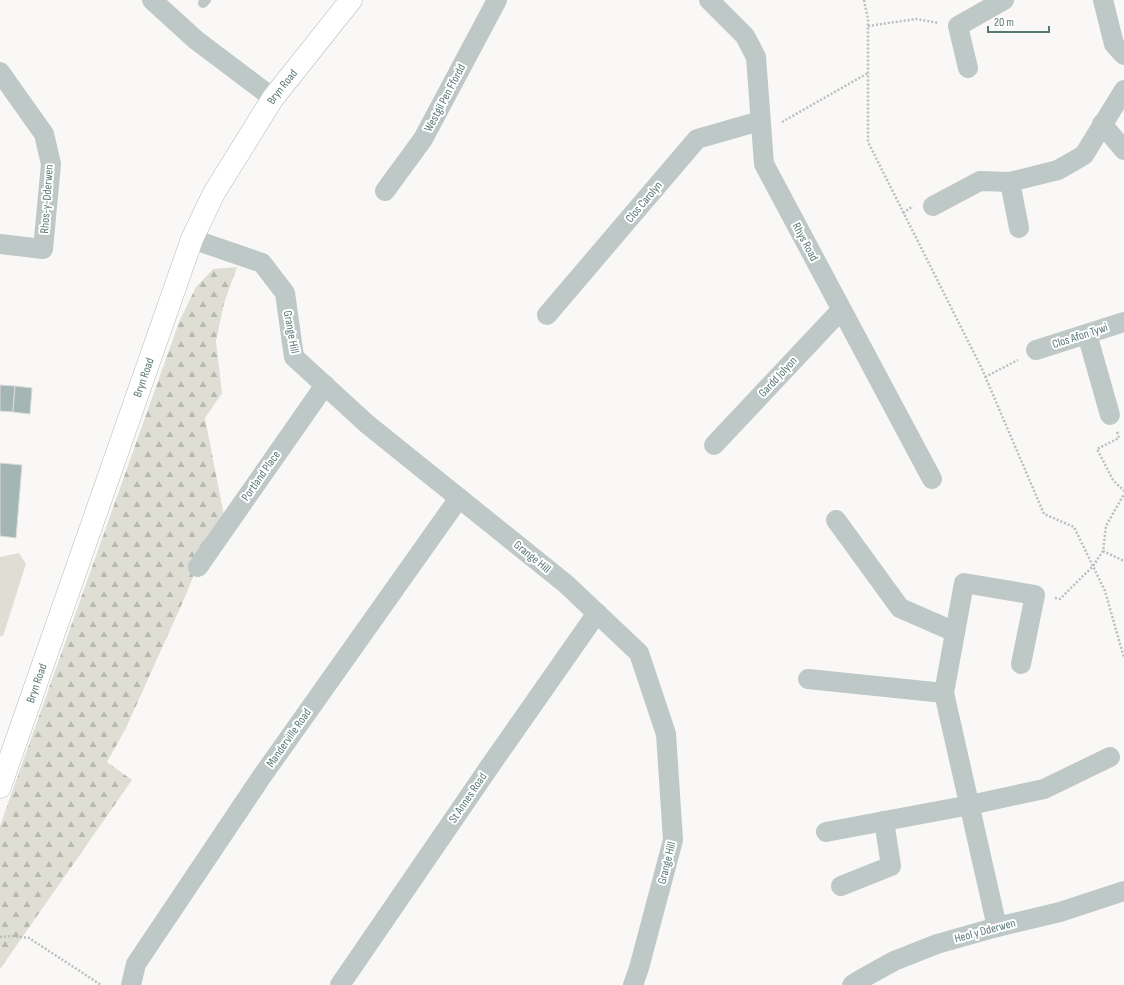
<svg xmlns="http://www.w3.org/2000/svg" width="1124" height="985" font-family="'Sofia Sans Condensed',sans-serif">
	<defs>
		<pattern id="forest-firs" width="22" height="20" patternUnits="userSpaceOnUse"><rect width="22" height="20" fill="#deded5"/><path d="M5 1l3.5 6h-7zM16 11l3.5 6h-7z" fill="#b7b9b1"/></pattern>
	</defs>
	<rect width="100%" height="100%" fill="#f9f8f6"/>
	<path fill="#deded5" d="M19 553 26 564 3 636H0V557Z"/>
	<path fill="url(#forest-firs)" d="M237 267 224 303 216 341 222 393 205 418 225 521 203 552 185 597 126 728 107 762 132 780 0 969V826L179 322 196 287 213 269Z"/>
	<g fill="#a3b6b4" stroke="#dbdad8">
		<path d="M0 385 15 386 13 412 0 411Z"/>
		<path d="M15 386 32 388 30 414 13 412Z"/>
		<path d="M0 463 22 465 16 538 0 536Z"/>
	</g>
	<g fill="none" stroke-linecap="round" stroke-linejoin="round">
		<defs>
			<g id="secondary">
				<path id="s1" d="M0 787 192 239 214 193 273 98 351 0"/>
			</g>
		</defs>
		<use href="#secondary" stroke="#afbdbc" stroke-width="23"/>
		<g stroke="#b8c0bf" stroke-width="2.5" stroke-dasharray="2 2" stroke-linecap="butt">
			<path d="M864 0 868 19V142L982 369 1044 514 1074 527 1105 591 1124 658"/>
			<path d="M868 26 916 19 939 23"/>
			<path d="M782 122 868 73"/>
			<path d="M903 213 913 206"/>
			<path d="M985 377 1018 360"/>
			<path d="M1117 432 1119 438 1097 449 1113 480 1124 491"/>
			<path d="M1103 551 1124 561"/>
			<path d="M1055 598 1060 599 1093 566 1103 551 1106 526 1124 494"/>
			<path d="M0 937 12 936 29 938 101 985"/>
		</g>
		<path stroke="#bdc8c7" stroke-width="10" d="M203 3 206 0"/>
		<g stroke="#bdc8c7" stroke-width="20">
			<path d="M152 0 196 40 273 98"/>
			<path d="M709 0 745 36 756 57 764 164 932 479"/>
			<path d="M1103 0 1114 44 1124 55"/>
			<path d="M968 68 958 26 1004 0"/>
			<path d="M0 72 44 134 51 164 43 249 0 244"/>
			<path d="M1102 124 1124 150"/>
			<path d="M1010 182 1019 228"/>
			<path d="M385 191 423 139 497 0"/>
			<path d="M933 206 980 181 1010 182 1058 170 1084 155 1124 90"/>
			<path d="M192 239 262 263 285 293 294 357 367 424 566 584 639 653 666 734 673 840 639 968 633 985"/>
			<path d="M547 315 697 139 760 121"/>
			<path d="M1087 334 1110 415"/>
			<path d="M1036 350 1124 322"/>
			<path d="M714 445 841 310"/>
			<path d="M836 520 900 608 955 632"/>
			<path d="M198 567 325 385"/>
			<path d="M808 679 944 693"/>
			<path d="M826 832 970 805 1044 789 1110 757"/>
			<path d="M841 886 891 866 884 821"/>
			<path d="M997 927 944 693 964 583 1035 595 1021 664"/>
			<path d="M131 985 136 964 260 779 459 498"/>
			<path d="M340 985 490 766 597 613"/>
			<path d="M852 985 858 981 894 961 937 944 997 927 1060 912 1124 891"/>
		</g>
		<use href="#secondary" stroke="#fff" stroke-width="22"/>
	</g>
	<g text-anchor="middle" dominant-baseline="central" stroke-width="4" stroke-linejoin="round" paint-order="stroke">
		<g font-size="12" fill="#597875" stroke="#fff">
			<text stroke="none"><textPath href="#s1" startOffset="758">Bryn Road</textPath></text>
			<text transform="translate(445 98) rotate(-62)">Westgil Pen Ffordd</text>
			<text transform="translate(47 199) rotate(-86)">Rhos-y-Dderwen</text>
			<text transform="translate(644 202) rotate(-50)">Clos Carolyn</text>
			<text transform="translate(805 242) rotate(62)">Rhys Road</text>
			<text transform="translate(291 332) rotate(80)">Grange Hill</text>
			<text transform="translate(1080 336) rotate(-18)">Clos Afon Tywi</text>
			<text stroke="none"><textPath href="#s1" startOffset="434">Bryn Road</textPath></text>
			<text transform="translate(778 377) rotate(-47)">Gardd Jolyon</text>
			<text transform="translate(261 476) rotate(-55)">Portland Place</text>
			<text transform="translate(532 557) rotate(39)">Grange Hill</text>
			<text stroke="none"><textPath href="#s1" startOffset="110">Bryn Road</textPath></text>
			<text transform="translate(289 738) rotate(-55)">Manderville Road</text>
			<text transform="translate(468 798) rotate(-56)">St Annes Road</text>
			<text transform="translate(667 863) rotate(-76)">Grange Hill</text>
			<text transform="translate(985 931) rotate(-15)">Heol y Dderwen</text>
		</g>
	</g>
	<path d="M988 26v6h61v-6" fill="none" stroke="#597875" stroke-width="2"/>
	<text x="994" y="26" font-size="12" fill="#597875" stroke="#ffffff" stroke-width="3" paint-order="stroke">20 m</text>
</svg>
